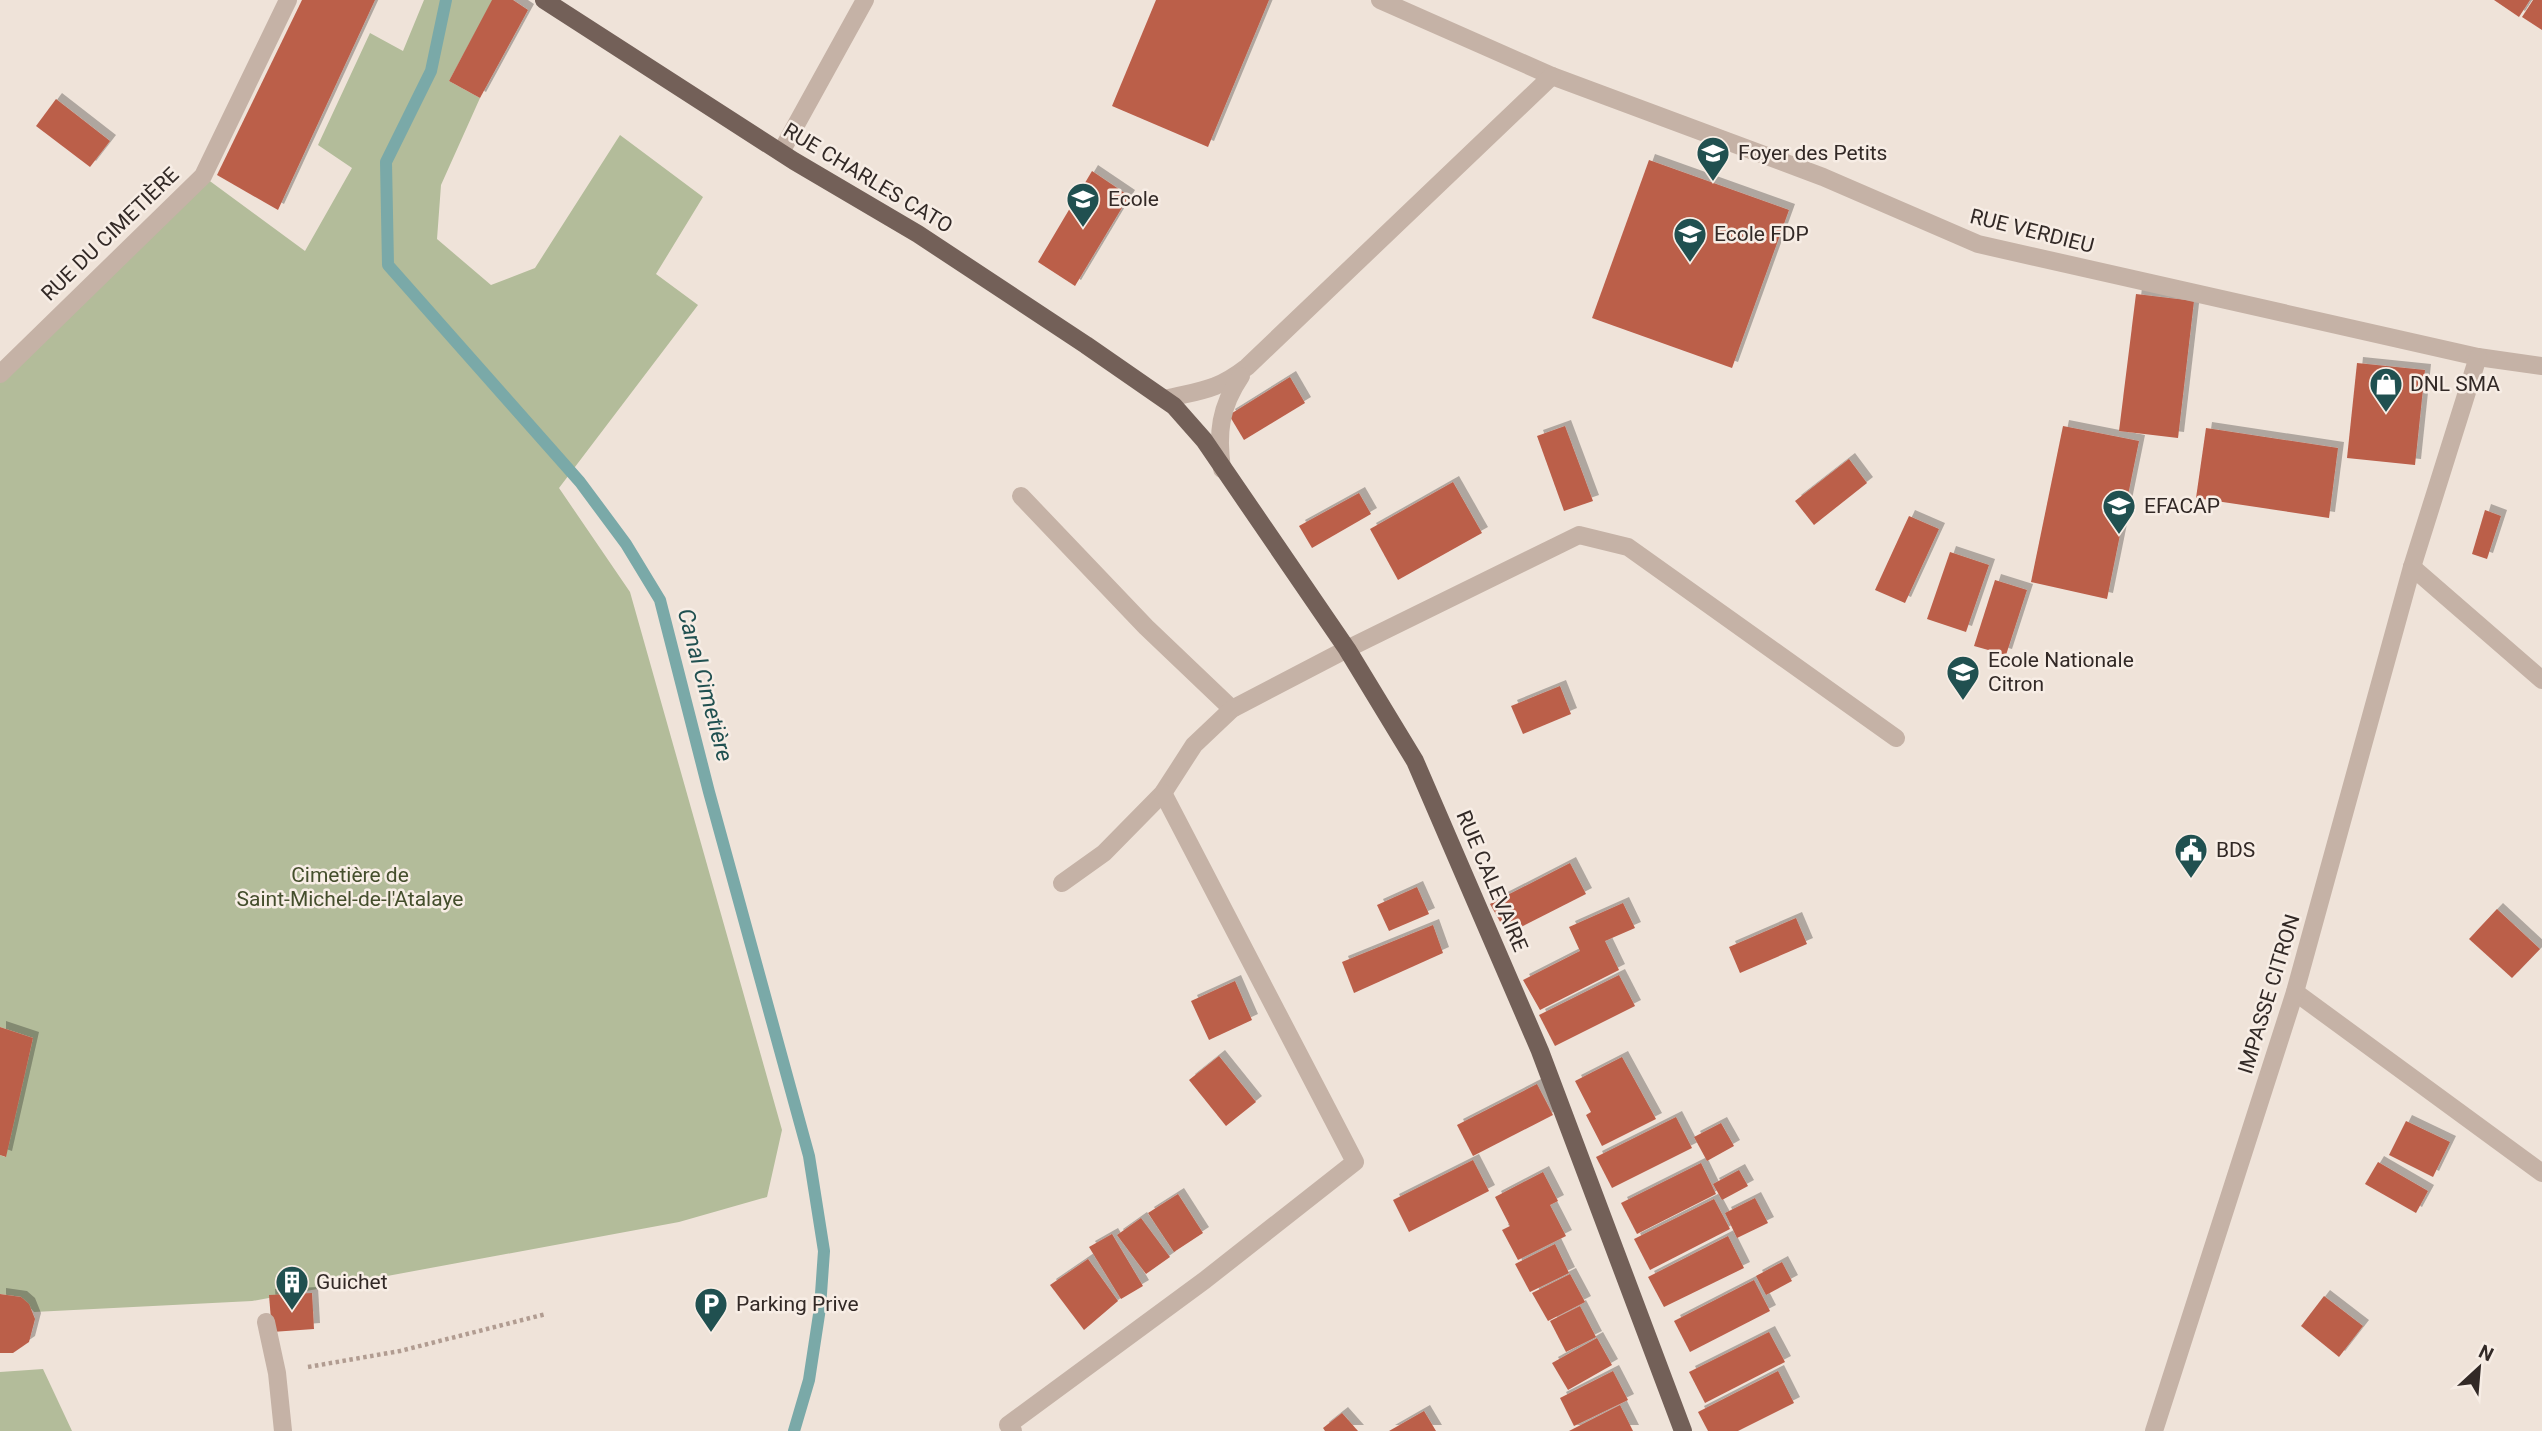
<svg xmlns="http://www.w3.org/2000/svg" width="2542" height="1431" font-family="Roboto,sans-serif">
	<defs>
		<filter id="shadow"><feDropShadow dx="6" dy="-6" stdDeviation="0" flood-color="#0004"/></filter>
	</defs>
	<rect width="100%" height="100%" fill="#efe3d9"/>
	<g fill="#b3bc9a">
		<path d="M424 0H493L449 81 480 98 441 185 437 239 491 285 535 268 620 135 703 197 656 274 698 305 559 488 630 592 782 1130 767 1197 679 1222 252 1301 34 1312 21 1297 0 1294V1155L5 1157 33 1038 0 1027V374L203 176 305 251 352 168 318 145 370 33 403 51Z"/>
		<path d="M43 1369 72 1431H0V1372Z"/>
	</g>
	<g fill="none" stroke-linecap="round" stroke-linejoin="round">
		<path stroke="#7aa9a8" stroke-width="12" d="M446 0 431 71 386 162 388 265 580 482 626 544 660 600 709 792 809 1156 824 1251 820 1308 809 1380 794 1431"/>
	</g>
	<g fill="#bb5e4a" filter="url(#shadow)">
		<path d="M302 0H375L278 210 217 175Z"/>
		<path d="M492 0H513L528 10 480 98 449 81Z"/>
		<path d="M1156 0H1269L1208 147 1112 106Z"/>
		<path d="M2494 0H2530L2519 17Z"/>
		<path d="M2533 0H2542V30L2522 17Z"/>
		<path d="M56 99 110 141 90 167 36 126Z"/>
		<path d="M1649 160 1789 210 1732 368 1592 318Z"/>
		<path d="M1092 171 1129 196 1075 286 1038 262Z"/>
		<path d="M2136 294 2194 301 2178 438 2119 431Z"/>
		<path d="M2357 363 2425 370 2415 465 2347 458Z"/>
		<path d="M1290 377 1305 403 1244 440 1229 415Z"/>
		<path d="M1565 426 1593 501 1564 511 1537 436Z"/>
		<path d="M2063 426 2139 441 2107 599 2031 582Z"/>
		<path d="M2206 428 2338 448 2329 518 2196 498Z"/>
		<path d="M1849 459 1867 483 1814 525 1795 501Z"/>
		<path d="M1453 482 1482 533 1398 580 1370 529Z"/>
		<path d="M1359 493 1371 514 1312 548 1299 526Z"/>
		<path d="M2485 510 2501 516 2487 559 2472 554Z"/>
		<path d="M1909 516 1939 529 1905 603 1875 590Z"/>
		<path d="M1950 552 1989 565 1966 632 1927 619Z"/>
		<path d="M1995 580 2027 590 2006 655 1974 646Z"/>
		<path d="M1560 686 1571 714 1523 734 1511 706Z"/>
		<path d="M1570 863 1586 894 1507 934 1490 904Z"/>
		<path d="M1417 887 1429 914 1389 931 1377 905Z"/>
		<path d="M1623 903 1635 928 1605 941 1619 970 1540 1010 1523 980 1580 951 1569 927Z"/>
		<path d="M2497 909 2540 949 2512 978 2469 939Z"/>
		<path d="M1796 918 1807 944 1740 973 1729 947Z"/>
		<path d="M1433 925 1443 953 1354 993 1342 962Z"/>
		<path d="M1619 975 1635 1006 1555 1046 1539 1015Z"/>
		<path d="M1235 981 1252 1020 1209 1040 1191 1001Z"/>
		<path d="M0 1027 33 1038 6 1157 0 1155Z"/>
		<path d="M1219 1056 1256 1102 1226 1126 1189 1080Z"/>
		<path d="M1622 1057 1656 1119 1602 1146 1586 1115 1591 1112 1575 1081Z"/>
		<path d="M1537 1084 1553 1115 1473 1156 1457 1125Z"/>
		<path d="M1676 1117 1692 1148 1612 1188 1596 1157Z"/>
		<path d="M2406 1121 2450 1142 2433 1177 2389 1155Z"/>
		<path d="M1721 1123 1734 1146 1707 1161 1694 1137Z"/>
		<path d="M1473 1160 1489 1191 1409 1232 1393 1200Z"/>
		<path d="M2378 1162 2428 1191 2416 1213 2365 1184Z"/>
		<path d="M1701 1163 1716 1194 1637 1234 1621 1203Z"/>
		<path d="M1739 1170 1748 1186 1722 1200 1713 1184Z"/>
		<path d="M1543 1172 1558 1201 1550 1205 1566 1236 1518 1260 1502 1230 1510 1226 1495 1197Z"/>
		<path d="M1178 1194 1203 1233 1174 1252 1148 1213Z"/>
		<path d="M1755 1198 1768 1223 1737 1238 1725 1213Z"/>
		<path d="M1714 1199 1730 1229 1650 1270 1634 1239Z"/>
		<path d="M1141 1218 1170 1257 1146 1274 1117 1235Z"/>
		<path d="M1112 1234 1143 1286 1121 1299 1089 1247Z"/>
		<path d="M1728 1236 1744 1268 1664 1307 1648 1277Z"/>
		<path d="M1555 1244 1569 1273 1530 1292 1515 1264Z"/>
		<path d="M1088 1259 1118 1301 1084 1330 1050 1285Z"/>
		<path d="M1782 1262 1792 1281 1766 1295 1756 1276Z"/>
		<path d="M1570 1274 1585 1302 1548 1321 1532 1293Z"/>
		<path d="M1754 1280 1770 1311 1690 1352 1674 1321Z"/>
		<path d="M312 1293 314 1329 272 1332 269 1295Z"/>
		<path d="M0 1294 21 1297 29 1304 35 1319 29 1342 13 1353H0Z"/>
		<path d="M2324 1296 2363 1326 2339 1357 2301 1326Z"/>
		<path d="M1580 1306 1596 1337 1566 1352 1550 1321Z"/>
		<path d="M1769 1332 1785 1362 1705 1403 1689 1372Z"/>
		<path d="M1597 1338 1612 1365 1568 1390 1552 1363Z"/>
		<path d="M1613 1371 1628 1400 1574 1426 1560 1398Z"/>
		<path d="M1778 1371 1794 1403 1738 1431H1708L1698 1412Z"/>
		<path d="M1620 1405 1633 1431H1569Z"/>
		<path d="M1424 1411 1436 1431H1389Z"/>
		<path d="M1342 1413 1358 1431H1325L1323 1428Z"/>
	</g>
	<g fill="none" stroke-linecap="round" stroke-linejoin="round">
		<path stroke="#b19c91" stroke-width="4.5" stroke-dasharray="3.5 3.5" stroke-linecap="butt" d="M308 1367 400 1351 546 1314"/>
		<g stroke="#c5b2a6" stroke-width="18">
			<path d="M1380 0 1552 76 1823 177 1978 244 2478 357 2542 366"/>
			<path d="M781 152 865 0"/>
			<path d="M0 374 203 176 288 0"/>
			<path d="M1165 399C1201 390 1216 391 1247 367L1552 76"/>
			<path d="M1222 469C1217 433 1220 407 1241 376"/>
			<path d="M1021 496 1146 627 1232 709"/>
			<path d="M2412 567 2542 680"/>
			<path d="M1062 883 1104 853 1163 793 1194 745 1232 709 1347 649 1579 535 1628 547 1896 738"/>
			<path d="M2295 992 2542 1173"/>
			<path d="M266 1322 277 1373 283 1431"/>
			<path d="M1013 1431 1008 1425 1205 1280 1355 1162 1163 793"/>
			<path d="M2154 1431 2295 992 2412 567 2478 357"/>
		</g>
		<path stroke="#736058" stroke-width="18" d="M544 0 794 161 918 234 1086 345 1174 406 1204 440 1347 649 1415 761 1540 1051 1683 1431"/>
	</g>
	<defs>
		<symbol id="school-pin" viewBox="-11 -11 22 30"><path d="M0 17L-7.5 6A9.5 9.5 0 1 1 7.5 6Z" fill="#205050" stroke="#f7ede5"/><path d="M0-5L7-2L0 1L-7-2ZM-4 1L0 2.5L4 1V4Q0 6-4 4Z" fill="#fff"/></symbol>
		<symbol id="shop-pin" viewBox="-11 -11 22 30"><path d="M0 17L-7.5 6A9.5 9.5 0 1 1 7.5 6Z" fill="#205050" stroke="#f7ede5"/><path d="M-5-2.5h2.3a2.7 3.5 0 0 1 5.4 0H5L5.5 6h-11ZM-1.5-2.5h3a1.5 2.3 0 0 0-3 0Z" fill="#fff"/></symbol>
		<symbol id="civic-pin" viewBox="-11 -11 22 30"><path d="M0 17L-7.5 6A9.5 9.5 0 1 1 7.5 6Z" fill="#205050" stroke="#f7ede5"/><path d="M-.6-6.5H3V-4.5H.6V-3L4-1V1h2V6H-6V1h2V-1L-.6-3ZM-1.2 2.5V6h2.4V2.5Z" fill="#fff"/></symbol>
		<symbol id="building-pin" viewBox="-11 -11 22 30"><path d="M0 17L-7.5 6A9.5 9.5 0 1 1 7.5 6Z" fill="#205050" stroke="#f7ede5"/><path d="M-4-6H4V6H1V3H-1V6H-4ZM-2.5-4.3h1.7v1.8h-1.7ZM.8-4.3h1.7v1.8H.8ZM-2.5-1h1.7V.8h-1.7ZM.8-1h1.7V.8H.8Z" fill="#fff"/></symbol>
		<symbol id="parking-pin" viewBox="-11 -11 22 30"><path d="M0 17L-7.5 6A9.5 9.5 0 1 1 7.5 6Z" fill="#205050" stroke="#f7ede5"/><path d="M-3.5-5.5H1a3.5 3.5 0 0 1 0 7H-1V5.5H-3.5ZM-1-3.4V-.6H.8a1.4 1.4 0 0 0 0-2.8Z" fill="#fff"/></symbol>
	</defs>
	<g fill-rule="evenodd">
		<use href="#school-pin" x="1694" y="134" width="38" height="52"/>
		<use href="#school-pin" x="1064" y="180" width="38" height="52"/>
		<use href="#school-pin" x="1671" y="215" width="38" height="52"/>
		<use href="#shop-pin" x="2367" y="365" width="38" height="52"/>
		<use href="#school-pin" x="2100" y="487" width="38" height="52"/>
		<use href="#school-pin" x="1944" y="653" width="38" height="52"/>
		<use href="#civic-pin" x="2172" y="831" width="38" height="52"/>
		<use href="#building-pin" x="273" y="1263" width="38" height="52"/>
		<use href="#parking-pin" x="692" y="1285" width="38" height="52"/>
	</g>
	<g text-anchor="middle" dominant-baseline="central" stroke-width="5" stroke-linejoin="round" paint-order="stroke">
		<g font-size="21" fill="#322926" stroke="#f7ede5" text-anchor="start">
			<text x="1738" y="153">Foyer des Petits</text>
			<text x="1108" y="199">Ecole</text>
			<text x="1714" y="234">Ecole FDP</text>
			<text x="2410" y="384">DNL SMA</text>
			<text x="2144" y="506">EFACAP</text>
			<text x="1988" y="660">Ecole Nationale<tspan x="1988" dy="24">Citron</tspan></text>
			<text x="2216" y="850">BDS</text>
			<text x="316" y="1282">Guichet</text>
			<text x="736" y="1304">Parking Prive</text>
		</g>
		<g font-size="21" fill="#322926" stroke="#f7ede5">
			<text transform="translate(868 178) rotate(31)">RUE CHARLES CATO</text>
			<text transform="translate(2032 231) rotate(14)">RUE VERDIEU</text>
			<text transform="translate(110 234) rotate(-44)">RUE DU CIMETIÈRE</text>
			<text transform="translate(1492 881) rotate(67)">RUE CALEVAIRE</text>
			<text transform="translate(2269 994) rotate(-73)">IMPASSE CITRON</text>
		</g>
		<g font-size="21" fill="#444e2c" stroke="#f7ede5">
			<text x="350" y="875">Cimetière de<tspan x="350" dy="24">Saint-Michel-de-l'Atalaye</tspan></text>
		</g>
		<g font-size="23" font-style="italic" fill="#205050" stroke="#f7ede5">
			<text transform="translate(705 685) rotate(75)">Canal Cimetière</text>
		</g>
	</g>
	<g transform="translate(2479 1368) rotate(26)" stroke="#f7ede5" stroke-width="5" paint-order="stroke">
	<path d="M0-5L12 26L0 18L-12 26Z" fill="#322926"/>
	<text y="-10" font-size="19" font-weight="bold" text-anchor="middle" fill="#322926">N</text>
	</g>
</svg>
